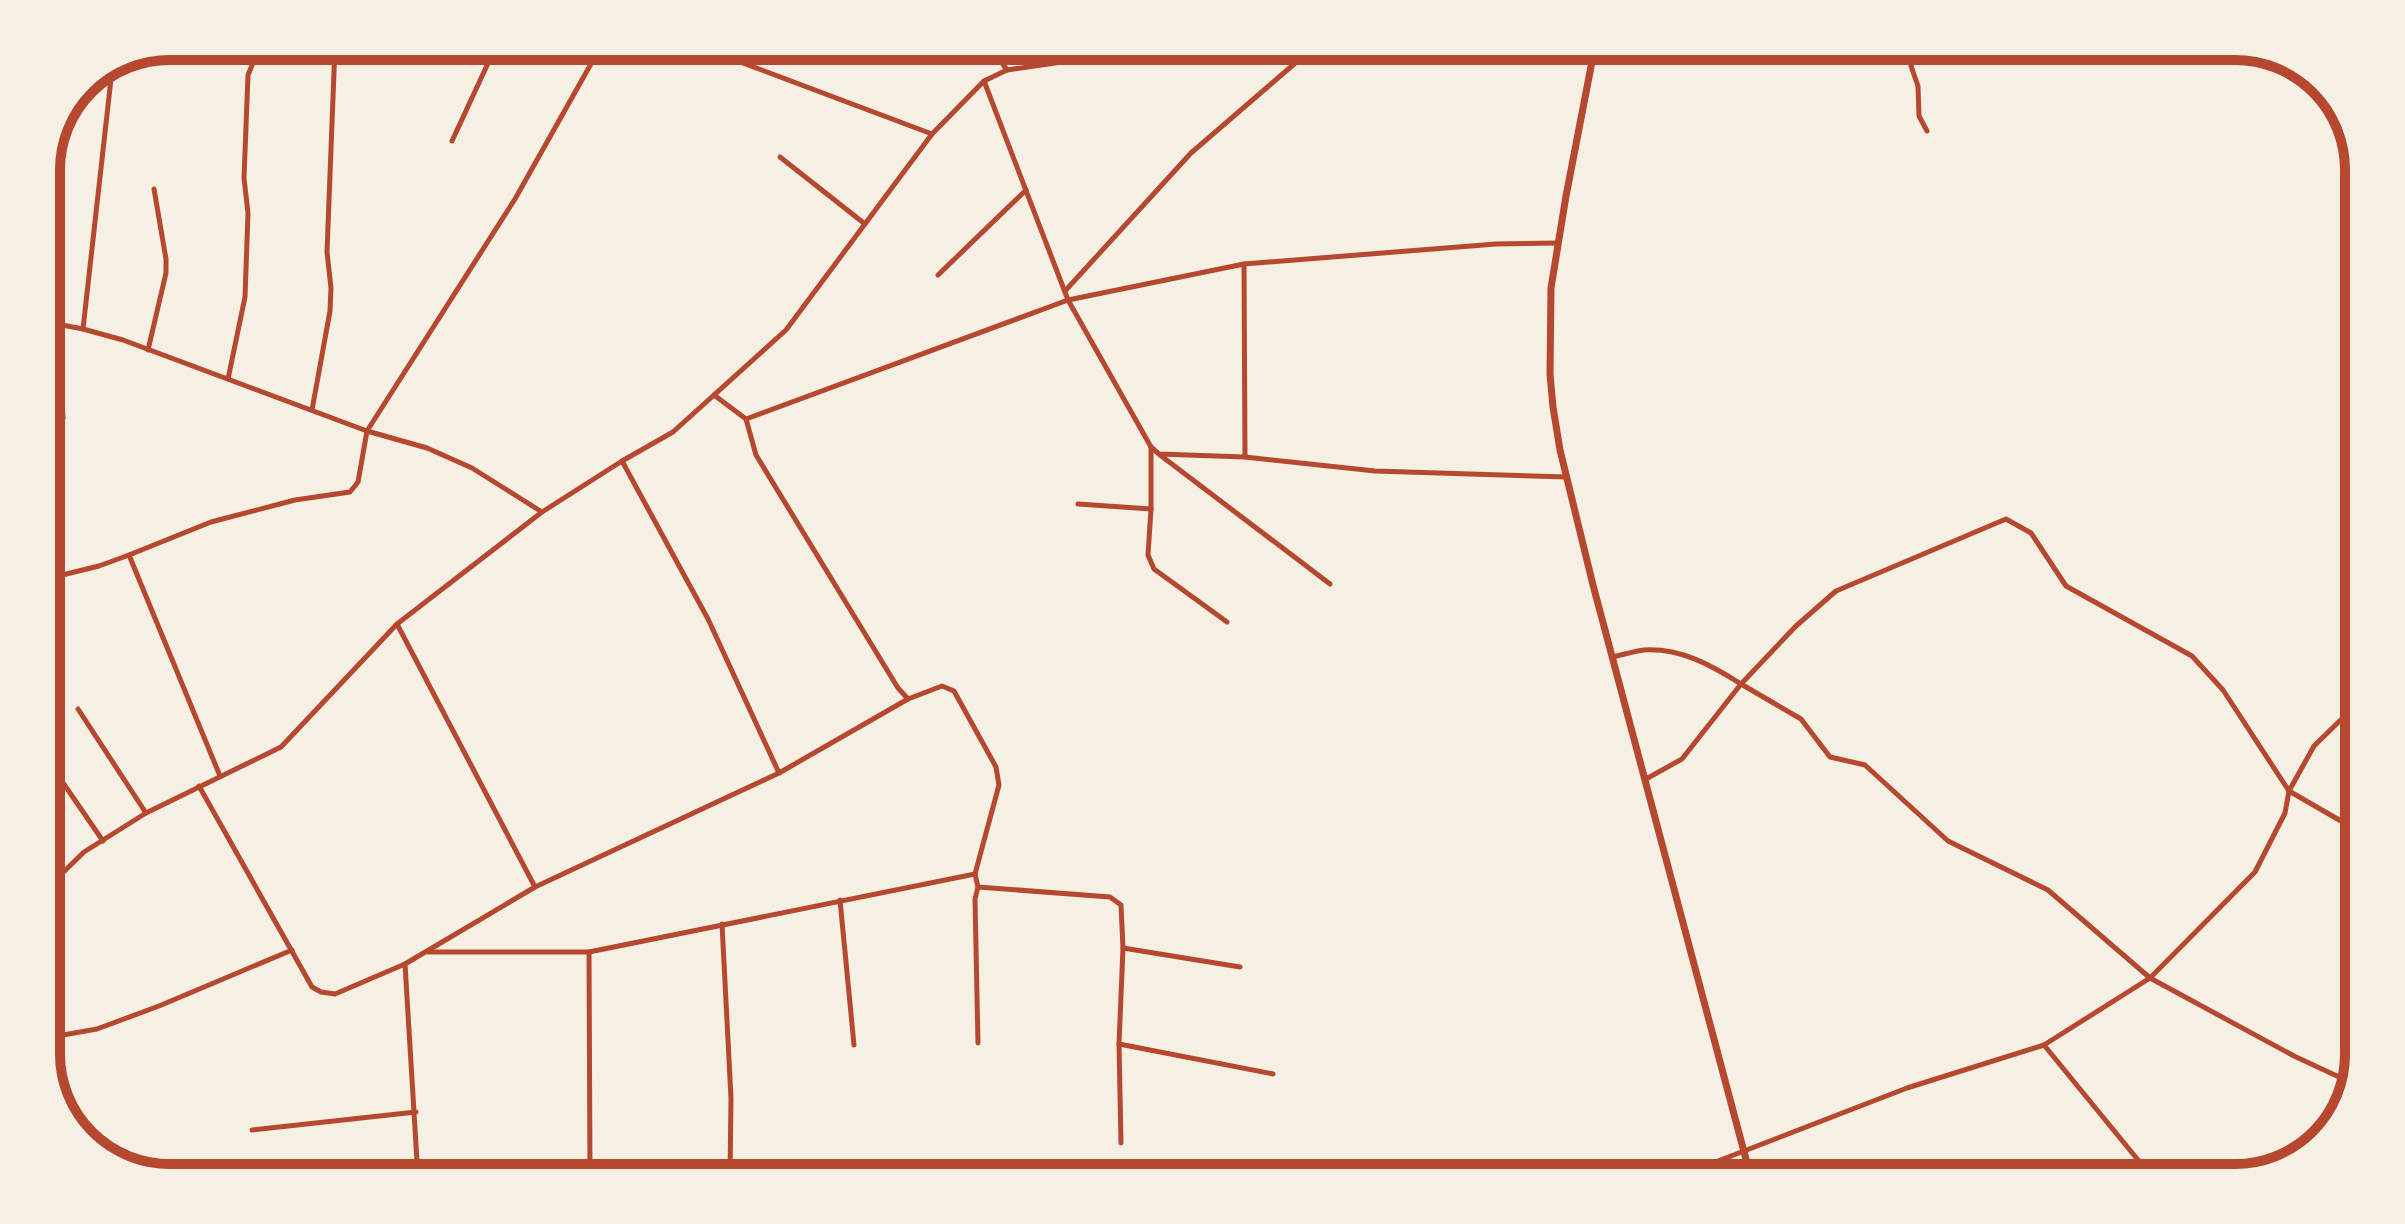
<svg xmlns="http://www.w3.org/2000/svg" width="2405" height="1224" font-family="Mulish,sans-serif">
	<rect width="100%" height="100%" fill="#f6efe4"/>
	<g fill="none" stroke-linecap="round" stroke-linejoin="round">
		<g stroke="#b5482f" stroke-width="5">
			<path d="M698 46 932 134"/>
			<path d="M990 46 1007 70"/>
			<path d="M1918 46 1911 66 1918 86 1919 116 1927 131"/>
			<path d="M1958 46H1978"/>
			<path d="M744 63 749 46"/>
			<path d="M984 81 1068 300 1151 447V509L1148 555 1154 569 1227 622"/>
			<path d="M452 141 496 46"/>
			<path d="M780 157 865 224"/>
			<path d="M1244 264 1245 457"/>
			<path d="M938 275 1026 190"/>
			<path d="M1065 291 1191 153 1315 46"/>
			<path d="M46 322 83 329 123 340 367 431 427 448 472 468 542 512"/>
			<path d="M57 324 63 418"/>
			<path d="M83 329 112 70"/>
			<path d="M148 350 166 273V259L154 189"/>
			<path d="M228 379 245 297 248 213 244 178 248 75 260 46"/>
			<path d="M714 395 746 419 756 455 898 688 908 699 942 686 954 691 996 767 999 785 975 874"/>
			<path d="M312 410 330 311 331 288 327 252 335 46"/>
			<path d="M746 419 1068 300 1244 264 1496 244 1558 243"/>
			<path d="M1151 447 1159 454 1245 457 1375 471 1567 477"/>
			<path d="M1160 455 1330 584"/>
			<path d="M1078 504 1151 509"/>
			<path d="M46 579 99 566 129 555"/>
			<path d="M397 624 535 887 405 964 418 1178"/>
			<path d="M1612 657C1623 655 1634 651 1644 650 1681 648 1711 665 1741 684L1796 626 1836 591 2006 519 2031 533 2066 586 2192 656 2223 690 2289 791 2341 821 2359 824"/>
			<path d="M78 709 146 813"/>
			<path d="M46 758 103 841"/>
			<path d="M779 773 908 699"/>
			<path d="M220 776 129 555 211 522 295 500 350 492 358 482 367 431 515 199 601 46"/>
			<path d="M1646 779 1682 759 1741 684 1801 719 1830 757 1865 765 1948 841 2048 890 2150 978 2255 872 2285 813 2289 791 2314 746 2359 702"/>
			<path d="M199 786 312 987 321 992 335 994 405 964"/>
			<path d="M535 887 779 773 708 619 622 461"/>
			<path d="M978 887 975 899 978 1043"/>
			<path d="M46 889 84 852 146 813 281 747 397 624 542 512 622 461 673 432 786 330 932 134 984 81 1007 70 1171 46"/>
			<path d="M840 900 854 1045"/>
			<path d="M722 924 731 1098 730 1178"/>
			<path d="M1123 948 1240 967"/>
			<path d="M428 952H589L975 874 978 887 1110 897 1121 905 1123 948 1119 1044 1121 1143"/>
			<path d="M589 952 590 1178"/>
			<path d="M46 1038 97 1029 159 1006 292 950"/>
			<path d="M1119 1044 1273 1074"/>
			<path d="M252 1130 416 1112"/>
			<path d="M1189 1178V1177"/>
			<path d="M1674 1178 1907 1088 2044 1045"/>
			<path d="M2161 1178 2138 1160 2044 1045 2150 978 2294 1056 2352 1083"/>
		</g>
		<path stroke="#b5482f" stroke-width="7" d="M1595 46 1566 196 1551 288 1550 374 1553 407 1560 450 1593 585 1751 1178"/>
	</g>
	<path d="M0 0H2405V1224H0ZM170 60H2235A110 110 0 0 1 2345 170V1054A110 110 0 0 1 2235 1164H170A110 110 0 0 1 60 1054V170A110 110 0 0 1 170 60Z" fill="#f6efe4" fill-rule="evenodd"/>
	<path fill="none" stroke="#b5482f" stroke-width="10" d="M170 60H2235A110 110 0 0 1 2345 170V1054A110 110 0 0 1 2235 1164H170A110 110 0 0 1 60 1054V170A110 110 0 0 1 170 60Z"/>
</svg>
